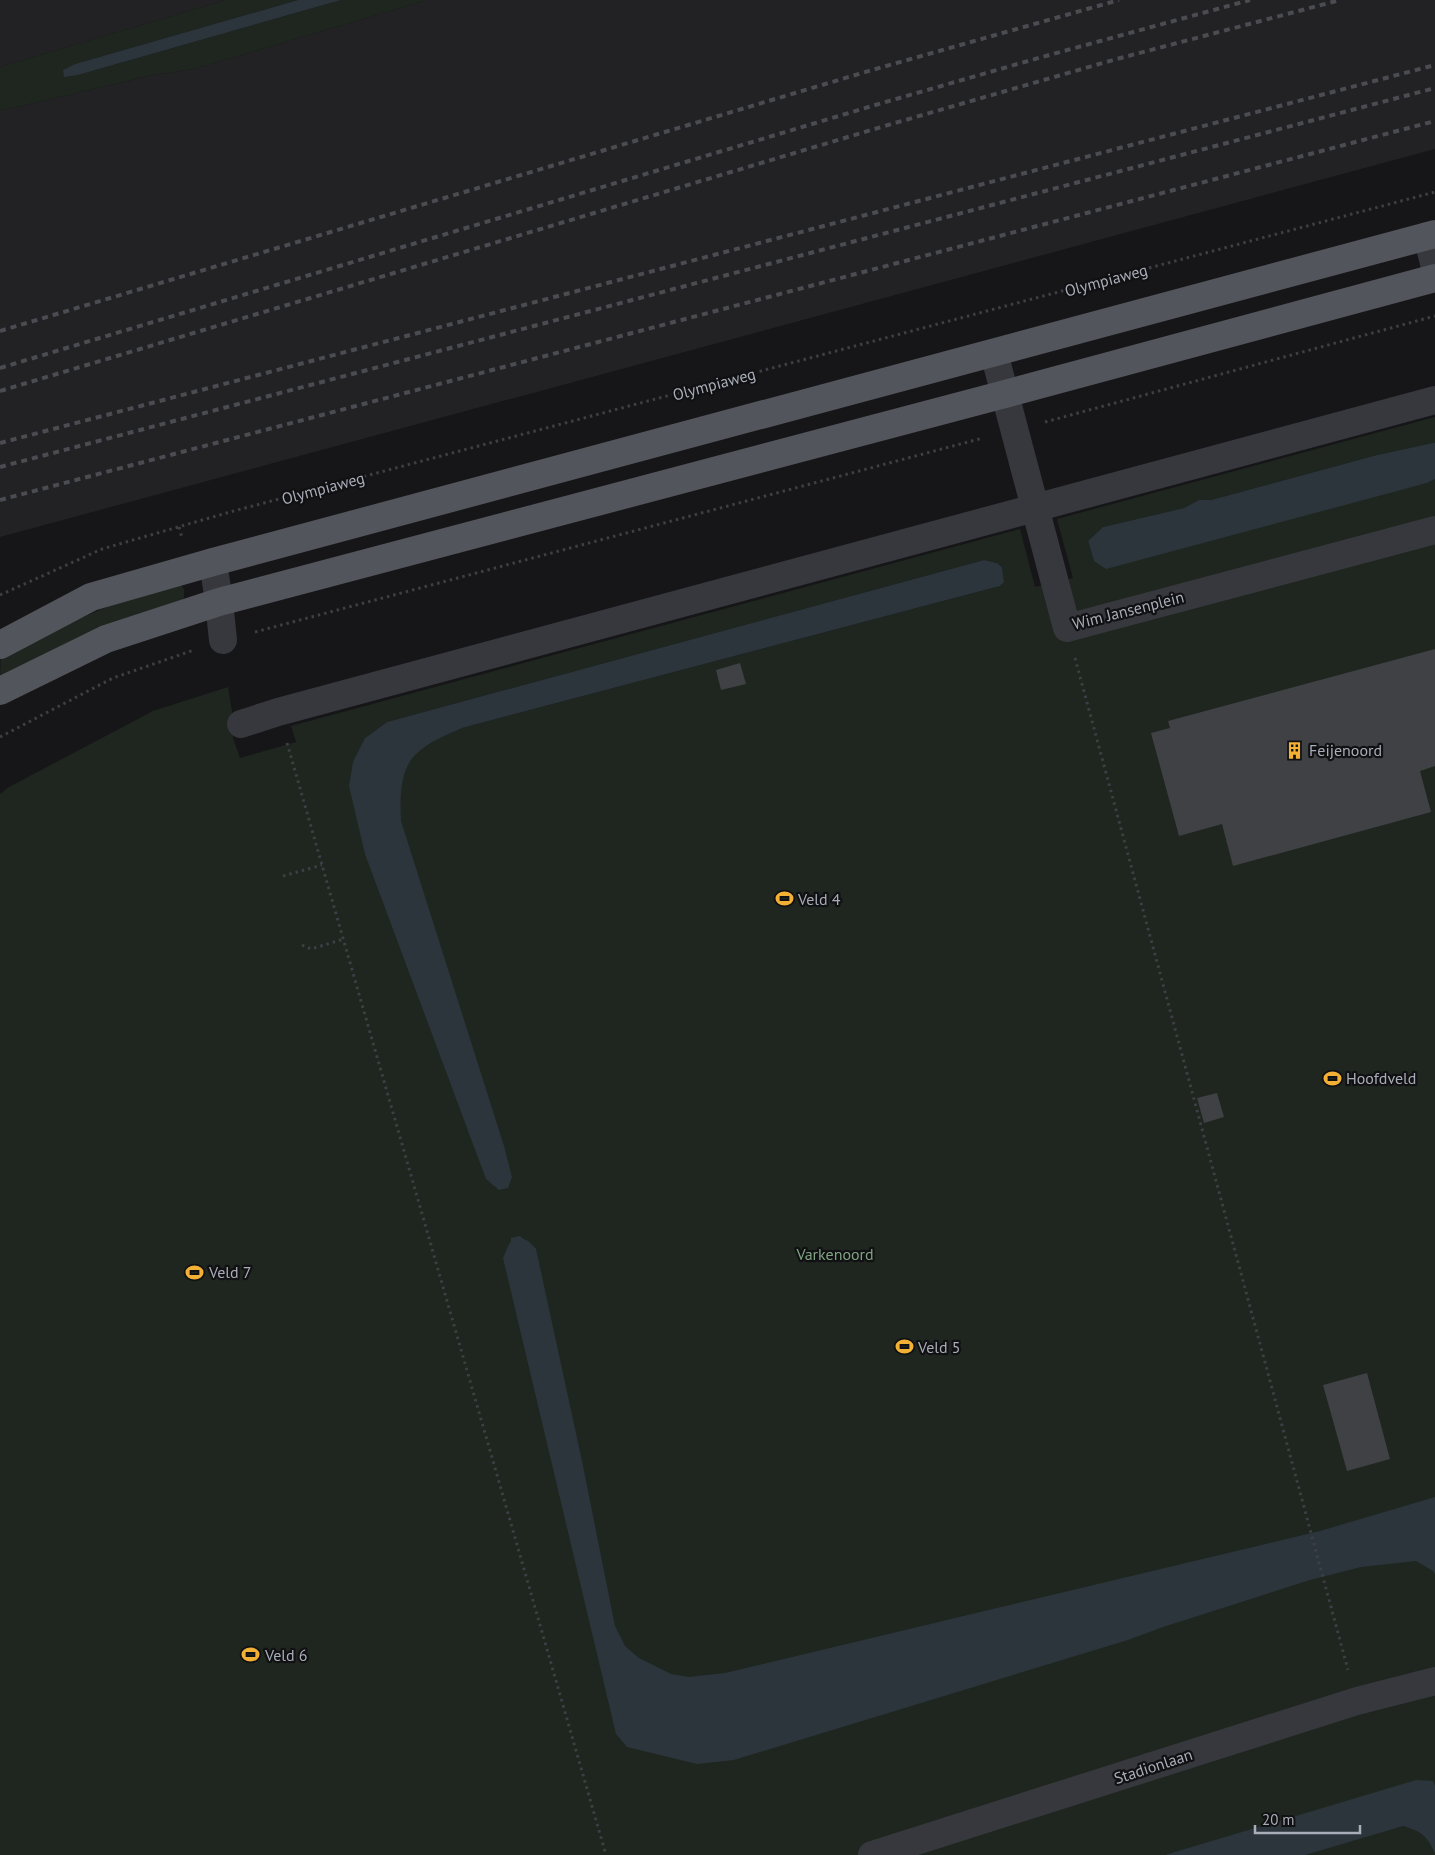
<svg xmlns="http://www.w3.org/2000/svg" width="1435" height="1855" font-family="'PT Sans',sans-serif">
	<rect width="100%" height="100%" fill="#161618"/>
	<g fill="#222225">
		<path d="M0 0H226L0 67Z"/>
		<path d="M427 0H1435V149L0 537V111L153 75 194 69Z"/>
	</g>
	<g fill="#1e261f" fill-rule="evenodd">
		<path d="M226 0H298L75 64 63 70 78 75 341 0H427L194 69 153 75 0 111V67Z"/>
		<path d="M1435 417V443L1377 455 1211 500H1199L1184 508 1103 527 1088 541 1094 561 1427 483 1435 479V1855H0V794L9 787 153 711 228 687 232 711 233 738 240 758 296 742 291 726 1020 529 1035 587 1073 578 1057 519ZM984 560 997 563 1002 567 1004 582 1000 586 462 728 365 738 387 722Z"/>
		<path d="M180 584 184 589V598L177 604 0 679 1 652 142 592Z"/>
	</g>
	<g fill="#2c353c">
		<path d="M298 0H341L78 75 64 77 63 70 75 64Z"/>
		<path d="M1433 443H1435V479L1427 483 1106 569 1094 561 1088 541 1103 527 1184 508 1199 500H1211L1377 455Z"/>
		<path d="M984 560 997 563 1002 567 1004 582 1000 586 462 728C446 735 428 742 415 755 399 772 400 800 401 821L504 1146 512 1177 508 1188 499 1190 486 1179 365 854 349 786 353 762 365 738 387 722Z"/>
		<path d="M520 1236 522 1238 528 1241 536 1249 582 1461 615 1626 625 1646 639 1658 671 1674 689 1677 725 1673 1320 1531 1435 1497V1574L1433 1571 1416 1561 1361 1567 1310 1580 1163 1627 1128 1640 734 1760 697 1764 627 1747 616 1734 503 1258 509 1244 511 1242V1238Z"/>
		<path d="M1416 1780 1433 1781 1435 1786V1853C1427 1836 1421 1831 1403 1826L1305 1855H1165Z"/>
	</g>
	<g fill="#404145">
		<path d="M1435 649V766L1420 771 1431 812 1233 866 1222 824 1179 836 1151 733 1170 728 1168 721Z"/>
		<path d="M740 663 746 684 721 690 716 670Z"/>
		<path d="M1217 1093 1224 1117 1204 1123 1197 1098Z"/>
		<path d="M1367 1373 1390 1459 1347 1471 1323 1385Z"/>
	</g>
	<g fill="none" stroke-linecap="round" stroke-linejoin="round">
		<g stroke="#3d3f44" stroke-width="3" stroke-dasharray="2.5 4" stroke-linecap="butt">
			<path d="M1045 422 1435 316"/>
			<path d="M179 527 182 538"/>
			<path d="M0 595 102 549 230 512 1435 192"/>
			<path d="M255 632 983 438"/>
			<path d="M1075 658 1348 1670"/>
			<path d="M0 737 113 678 194 650"/>
			<path d="M287 743 606 1855"/>
			<path d="M283 876 322 865"/>
			<path d="M302 945 311 949 344 939"/>
		</g>
		<g stroke="#37383d" stroke-width="28">
			<path d="M1427 236 1435 267"/>
			<path d="M994 353 1067 628 1435 530"/>
			<path d="M213 562 219 602 223 640"/>
			<path d="M241 724 278 712 1435 400"/>
			<path d="M872 1855 1357 1701 1435 1681"/>
		</g>
		<g stroke="#53555c" stroke-width="28">
			<path d="M0 645 91 597 213 562 1435 234"/>
			<path d="M0 691 106 639 219 602 1005 394 1435 278"/>
		</g>
		<g stroke="#4a4c52" stroke-width="4" stroke-dasharray="6 5" stroke-linecap="butt">
			<path d="M0 331 872 70 1119 0"/>
			<path d="M0 368 882 103 1042 57 1250 0"/>
			<path d="M0 391 888 125 1113 60 1340 0"/>
			<path d="M0 443 1435 65"/>
			<path d="M0 467 1435 88"/>
			<path d="M0 500 1435 121"/>
		</g>
	</g>
	<defs>
		<symbol id="building-bare" viewBox="-9 -9 18 18"><path d="M-4-6H4V6H1V3H-1V6H-4ZM-2.5-4.3h1.7v1.8h-1.7ZM.8-4.3h1.7v1.8H.8ZM-2.5-1h1.7V.8h-1.7ZM.8-1h1.7V.8H.8Z" fill="#f2b134" stroke="#111113" stroke-width="2.5" paint-order="stroke"/></symbol>
		<symbol id="stadium-bare" viewBox="-9 -9 18 18"><path d="M0-5a6.5 5 0 1 0 0 10a6.5 5 0 1 0 0-10ZM-3.5-1.8h7v3.6h-7Z" fill="#f2b134" stroke="#111113" stroke-width="2.5" paint-order="stroke"/></symbol>
	</defs>
	<g fill-rule="evenodd">
		<use href="#building-bare" x="1282" y="738" width="25" height="25"/>
		<use href="#stadium-bare" x="772" y="886" width="25" height="25"/>
		<use href="#stadium-bare" x="1320" y="1066" width="25" height="25"/>
		<use href="#stadium-bare" x="182" y="1260" width="25" height="25"/>
		<use href="#stadium-bare" x="892" y="1334" width="25" height="25"/>
		<use href="#stadium-bare" x="238" y="1642" width="25" height="25"/>
	</g>
	<g text-anchor="middle" dominant-baseline="central" stroke-width="4.5" stroke-linejoin="round" paint-order="stroke">
		<g font-size="16" fill="#a8adb8" stroke="#111113">
			<text transform="translate(1106 280) rotate(-15)">Olympiaweg</text>
			<text transform="translate(714 384) rotate(-15)">Olympiaweg</text>
			<text transform="translate(323 488) rotate(-15)">Olympiaweg</text>
			<text transform="translate(1128 610) rotate(-14)">Wim Jansenplein</text>
			<text transform="translate(1153 1766) rotate(-18)">Stadionlaan</text>
		</g>
		<g font-size="16" fill="#a8adb8" stroke="#111113" text-anchor="start">
			<text x="1309" y="750">Feijenoord</text>
			<text x="798" y="899">Veld 4</text>
			<text x="1346" y="1078">Hoofdveld</text>
			<text x="209" y="1272">Veld 7</text>
			<text x="918" y="1347">Veld 5</text>
			<text x="265" y="1655">Veld 6</text>
		</g>
		<g font-size="16" fill="#7fa381" stroke="#111113">
			<text x="835" y="1254">Varkenoord</text>
		</g>
	</g>
	<path d="M1255 1825v8h105v-8" fill="none" stroke="#a8adb8" stroke-width="2.5"/>
	<text x="1262" y="1825" font-size="15" fill="#a8adb8" stroke="#111113" stroke-width="4" paint-order="stroke">20 m</text>
</svg>
